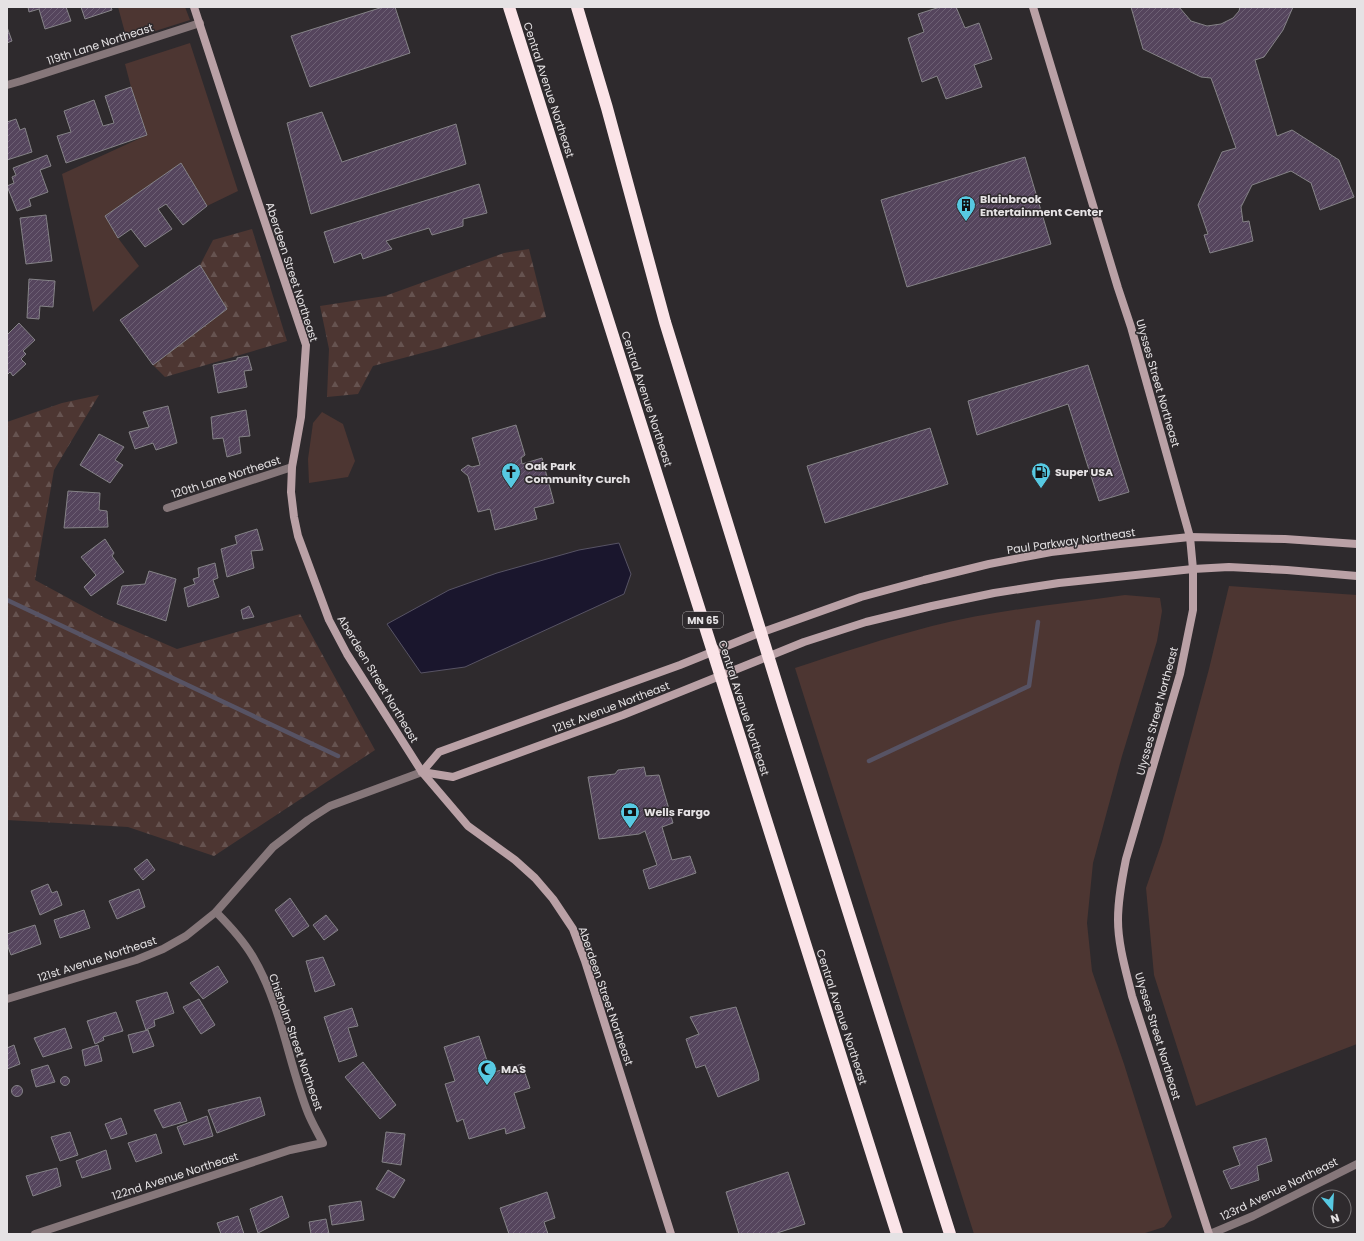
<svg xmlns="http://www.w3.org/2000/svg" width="1364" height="1241" font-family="Poppins,sans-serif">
	<defs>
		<pattern id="forest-firs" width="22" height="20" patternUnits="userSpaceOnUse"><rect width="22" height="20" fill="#4d3632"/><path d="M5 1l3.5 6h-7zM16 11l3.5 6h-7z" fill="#665350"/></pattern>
		<pattern id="building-hatch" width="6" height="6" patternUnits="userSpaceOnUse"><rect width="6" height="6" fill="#55455d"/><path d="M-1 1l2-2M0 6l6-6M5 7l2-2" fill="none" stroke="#6d6074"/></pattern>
	</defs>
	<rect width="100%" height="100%" fill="#2e2a2d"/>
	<g fill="#4d3632">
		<path d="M118 7H185L190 20 127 40Z"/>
		<path d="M190 43 238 191 207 206 181 163 105 216 118 238 139 266 93 312 62 174 147 135 131 87 125 64Z"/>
		<path d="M322 412 343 424 355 461 348 477 309 483 308 459 313 423Z"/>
		<path d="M1229 586 1357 595V1044L1196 1106 1154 975 1146 888 1162 842 1209 669Z"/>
		<path d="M1125 595 1160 598 1162 611 1157 641 1122 756 1093 863 1087 923 1092 971 1124 1064 1172 1217 1164 1227 1142 1234H974L795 668C840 653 886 638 932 626 995 610 1061 604 1125 595Z"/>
	</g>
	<g fill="url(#forest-firs)">
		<path d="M252 229 287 341 165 377 153 365 227 309 200 265 213 240Z"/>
		<path d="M529 249 546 317 441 348 373 366 358 394 327 397 329 349 320 306 385 296 504 253Z"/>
		<path d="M99 395 54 470 35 580 105 618 177 649 300 614 375 750 214 856 128 827 7 820V422L62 403Z"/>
	</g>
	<path fill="#1a162d" stroke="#575364" d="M619 543 631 574 624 594 465 667 421 673 387 624 449 590 497 573 579 550Z"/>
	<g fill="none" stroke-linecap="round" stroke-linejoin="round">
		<g stroke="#575364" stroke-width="4.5">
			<path d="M7 600 338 756"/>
			<path d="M869 761 1029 686 1038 622"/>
		</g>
	</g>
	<g fill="url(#building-hatch)" stroke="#858387">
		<path d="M28 7H66L71 21 45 29 39 9 29 12Z"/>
		<path d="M81 7H111L112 10 85 19Z"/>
		<path d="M383 7H395L410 53 310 87 291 36Z"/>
		<path d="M940 7H956L965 28 979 23 992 59 974 65 982 87 946 99 937 76 922 82 908 38 924 32 918 14Z"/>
		<path d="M1131 7H1179L1191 21 1207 26 1221 24 1233 18 1239 11 1240 7H1293L1283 30 1264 57 1255 60 1277 136 1292 130 1339 160 1354 197 1320 210 1311 183 1291 171 1252 185 1241 207 1243 222 1249 221 1253 241 1210 253 1204 235 1208 234 1198 205 1222 152 1236 148 1211 78 1201 77 1143 49Z"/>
		<path d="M7 27 12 41 7 43Z"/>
		<path d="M131 87 147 135 66 163 57 136 71 132 64 111 94 100 103 126 114 123 105 96Z"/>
		<path d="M322 112 342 162 456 124 466 164 311 214 287 123Z"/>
		<path d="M16 119 20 130 25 128 32 152 7 160V122Z"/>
		<path d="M47 155 51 166 40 170 48 192 29 199 31 206 17 211 7 186 14 183 12 177 16 175 13 168Z"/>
		<path d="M1025 157 1051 244 907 287 881 200Z"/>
		<path d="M181 163 207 206 183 225 166 204 158 209 172 229 145 247 131 229 118 238 105 216Z"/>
		<path d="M479 184 487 213 463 219V226L432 235 429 228 386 241 392 249 363 259 361 253 334 263 324 232Z"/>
		<path d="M46 215 52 261 26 264 20 218Z"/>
		<path d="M200 265 227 309 153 365 120 320Z"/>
		<path d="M29 279 55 281 53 307 40 306 39 319 27 318Z"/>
		<path d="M19 323 35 340 23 351 26 354 21 359 26 364 13 376 10 372 7 375V335Z"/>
		<path d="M248 356 252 370 244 371 247 387 218 393 213 365 237 360V358Z"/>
		<path d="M1088 365 1129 492 1099 501 1068 404 977 435 968 401Z"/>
		<path d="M168 406 177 443 156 450 153 443 135 449 129 432 149 427 143 412Z"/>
		<path d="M246 410 250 436 239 437 241 453 227 457 223 438 213 439 211 417Z"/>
		<path d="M516 425 525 455 521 458 522 464 542 458 554 503 534 508 537 519 495 530 490 509 478 512 468 476 461 470 468 465 472 467 480 465 472 438Z"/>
		<path d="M930 428 948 484 825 523 807 466Z"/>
		<path d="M99 434 124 447 115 460 123 465 110 483 80 465Z"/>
		<path d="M68 491 100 493 99 510 107 511 108 527 64 528Z"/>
		<path d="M257 529 263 550 251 551 254 568 227 577 221 549 237 544 235 536Z"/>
		<path d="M105 539 114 553 112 556 124 572 91 596 84 587 96 575 81 557Z"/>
		<path d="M215 563 218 578 213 580 219 597 188 607 184 588 195 584 193 579 199 577 198 568Z"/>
		<path d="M149 571 176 579 166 621 117 604 122 586 145 584Z"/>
		<path d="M249 606 254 617 243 619 241 610Z"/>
		<path d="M644 767 646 776 659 775 673 823 662 827 672 860 690 856 696 873 649 889 643 870 657 865 645 831 639 834 599 839 588 777 615 774 618 770Z"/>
		<path d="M147 859 155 870 143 880 134 869Z"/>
		<path d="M48 884 52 893 57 891 62 905 40 915 31 891Z"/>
		<path d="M139 889 145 907 117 919 109 901Z"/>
		<path d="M290 898 309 926 293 937 275 910Z"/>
		<path d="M84 910 90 928 60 938 54 920Z"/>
		<path d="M326 915 338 930 324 940 313 925Z"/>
		<path d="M35 925 41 944 11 955 7 944V934Z"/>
		<path d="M323 957 335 985 315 992 306 961Z"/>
		<path d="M218 966 228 982 203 999 190 983Z"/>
		<path d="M167 992 174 1013 154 1020 155 1026 146 1030 136 1001Z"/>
		<path d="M199 999 215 1025 201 1034 183 1007Z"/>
		<path d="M736 1007 758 1072 759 1080 718 1097 705 1065 696 1068 686 1039 699 1034 690 1017Z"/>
		<path d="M352 1008 358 1026 348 1028 357 1056 339 1062 324 1017Z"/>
		<path d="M116 1012 123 1031 103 1037 104 1040 95 1044 87 1021Z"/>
		<path d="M65 1028 72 1048 43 1057 34 1038Z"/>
		<path d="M148 1030 154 1046 133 1053 128 1035Z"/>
		<path d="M479 1036 491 1073 522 1064 530 1088 514 1093 525 1128 506 1134 505 1128 469 1139 463 1119 457 1122 445 1084 455 1081 444 1047Z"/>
		<path d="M14 1045 20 1064 7 1069V1048Z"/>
		<path d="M98 1045 102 1061 85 1066 82 1050Z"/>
		<path d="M363 1062 396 1105 380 1119 345 1077Z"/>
		<path d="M48 1065 55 1082 36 1087 31 1070Z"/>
		<circle cx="65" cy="1081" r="4.5"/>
		<circle cx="17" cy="1091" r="5.5"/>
		<path d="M260 1097 265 1115 217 1133 208 1110Z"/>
		<path d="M180 1102 187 1121 163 1128 154 1110Z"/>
		<path d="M207 1116 213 1136 184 1145 177 1127Z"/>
		<path d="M121 1118 127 1134 111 1139 105 1124Z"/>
		<path d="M70 1132 78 1155 60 1161 51 1137Z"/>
		<path d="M386 1132 405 1134 401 1165 382 1162Z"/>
		<path d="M156 1134 162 1153 136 1162 128 1143Z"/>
		<path d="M1266 1138 1272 1161 1257 1166 1259 1180 1231 1189 1223 1171 1240 1165 1233 1147Z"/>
		<path d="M106 1150 111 1169 82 1178 76 1161Z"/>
		<path d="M57 1168 61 1186 33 1196 26 1176Z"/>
		<path d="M388 1170 405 1180 394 1198 376 1189Z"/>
		<path d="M788 1172 805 1224 774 1234H739L726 1192Z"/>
		<path d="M547 1192 555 1218 544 1222 548 1234H509L500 1208Z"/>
		<path d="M282 1196 289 1217 258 1233 250 1209Z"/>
		<path d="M361 1201 364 1220 332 1225 329 1206Z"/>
		<path d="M238 1216 244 1234H221L217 1223Z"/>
		<path d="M326 1219 329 1234H311L309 1222Z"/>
	</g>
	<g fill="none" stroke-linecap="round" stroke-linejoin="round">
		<g stroke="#86777a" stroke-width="8">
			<path d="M7 85 21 81 200 23"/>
			<path d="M167 508 292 467"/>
			<path d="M7 999 136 960 163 949 186 936 216 912 273 847 308 820 330 806 422 772"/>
			<path d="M35 1234 290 1150 323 1143C318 1133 312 1123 308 1113 288 1062 281 1004 253 957 243 940 230 926 216 912"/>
			<path d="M1210 1234 1253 1216 1357 1164"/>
		</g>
		<g stroke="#baa1a6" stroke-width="8">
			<path d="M194 7 235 133 306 345 301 417 292 467 291 492 294 517 298 536 329 620 347 654 422 772 468 826 515 860 535 878 553 899 573 929 585 961 671 1234"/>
			<path d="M1033 7 1118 288 1131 327 1190 537 1193 569V610L1180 674 1126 859C1122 879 1118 899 1118 920 1118 945 1126 971 1132 996L1209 1234"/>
			<path d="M422 772 439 752 680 665 754 635 861 597 924 580 989 564 1051 552 1120 544 1190 537 1285 539 1357 544"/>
			<path d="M422 772 453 777 623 715 804 642 866 622 932 606 994 593 1059 583 1193 569 1229 567 1287 570 1357 576"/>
		</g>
		<g stroke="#fbe4e8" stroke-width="12">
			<path d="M509 7 897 1234"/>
			<path d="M577 7 607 108 665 322 783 704 950 1234"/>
		</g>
	</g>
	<defs>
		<symbol id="building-pin" viewBox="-11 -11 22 30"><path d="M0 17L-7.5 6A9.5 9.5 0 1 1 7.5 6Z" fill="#57c9e2" stroke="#2e2a2d"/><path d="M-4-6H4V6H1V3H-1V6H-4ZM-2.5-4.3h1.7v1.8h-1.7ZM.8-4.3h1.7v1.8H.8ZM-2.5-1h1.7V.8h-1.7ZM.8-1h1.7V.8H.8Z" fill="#111"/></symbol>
		<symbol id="church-pin" viewBox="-11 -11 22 30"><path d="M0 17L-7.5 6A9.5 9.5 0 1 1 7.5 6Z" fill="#57c9e2" stroke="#2e2a2d"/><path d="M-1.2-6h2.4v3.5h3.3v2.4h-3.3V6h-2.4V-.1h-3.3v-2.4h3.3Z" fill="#111"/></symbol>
		<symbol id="fuel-pin" viewBox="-11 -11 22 30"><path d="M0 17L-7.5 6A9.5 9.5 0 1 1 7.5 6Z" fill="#57c9e2" stroke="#2e2a2d"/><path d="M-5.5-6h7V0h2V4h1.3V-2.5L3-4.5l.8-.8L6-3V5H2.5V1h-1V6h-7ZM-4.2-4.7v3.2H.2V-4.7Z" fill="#111"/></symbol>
		<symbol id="bank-pin" viewBox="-11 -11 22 30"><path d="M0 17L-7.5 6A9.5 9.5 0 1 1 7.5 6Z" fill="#57c9e2" stroke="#2e2a2d"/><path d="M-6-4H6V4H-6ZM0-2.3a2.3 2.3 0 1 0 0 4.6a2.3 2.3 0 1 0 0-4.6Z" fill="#111"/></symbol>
		<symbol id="mosque-pin" viewBox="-11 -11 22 30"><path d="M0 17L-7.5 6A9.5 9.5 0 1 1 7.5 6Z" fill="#57c9e2" stroke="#2e2a2d"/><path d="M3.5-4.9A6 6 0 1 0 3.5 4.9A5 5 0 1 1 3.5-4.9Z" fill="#111"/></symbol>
	</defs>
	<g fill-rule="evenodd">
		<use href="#building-pin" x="955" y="194" width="22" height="30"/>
		<use href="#church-pin" x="500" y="461" width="22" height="30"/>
		<use href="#fuel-pin" x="1030" y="461" width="22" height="30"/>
		<use href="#bank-pin" x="619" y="801" width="22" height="30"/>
		<use href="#mosque-pin" x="476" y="1058" width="22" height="30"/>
	</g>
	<g text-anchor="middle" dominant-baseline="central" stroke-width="3" stroke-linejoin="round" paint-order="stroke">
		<rect fill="#2e2a2d" stroke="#aeabad" stroke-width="1" x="683" y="612" width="40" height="16" rx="3"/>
		<g font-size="10" font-weight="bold" fill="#e5e2e4">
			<text x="703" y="620">MN 65</text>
		</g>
		<g font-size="11" fill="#e5e2e4" stroke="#2e2a2d">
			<text transform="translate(100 44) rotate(-18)">119th Lane Northeast</text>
			<text transform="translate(549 90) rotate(72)">Central Avenue Northeast</text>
			<text transform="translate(292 272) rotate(72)">Aberdeen Street Northeast</text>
			<text transform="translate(1158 383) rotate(74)">Ulysses Street Northeast</text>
			<text transform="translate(647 399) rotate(72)">Central Avenue Northeast</text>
			<text transform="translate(226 477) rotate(-18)">120th Lane Northeast</text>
			<text transform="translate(1071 541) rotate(-8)">Paul Parkway Northeast</text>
			<text transform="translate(378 679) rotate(59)">Aberdeen Street Northeast</text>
			<text transform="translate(611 707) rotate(-21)">121st Avenue Northeast</text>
			<text transform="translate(744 708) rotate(72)">Central Avenue Northeast</text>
			<text transform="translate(1157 711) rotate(-75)">Ulysses Street Northeast</text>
			<text transform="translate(97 959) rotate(-18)">121st Avenue Northeast</text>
			<text transform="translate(606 996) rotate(71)">Aberdeen Street Northeast</text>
			<text transform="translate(842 1017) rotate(72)">Central Avenue Northeast</text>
			<text transform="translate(1158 1036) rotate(73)">Ulysses Street Northeast</text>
			<text transform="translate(296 1042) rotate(71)">Chisholm Street Northeast</text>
			<text transform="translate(175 1176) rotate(-18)">122nd Avenue Northeast</text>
			<text transform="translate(1279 1189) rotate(-26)">123rd Avenue Northeast</text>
		</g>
		<g font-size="11" font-weight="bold" fill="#e5e2e4" stroke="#2e2a2d" text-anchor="start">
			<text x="980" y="199">Blainbrook<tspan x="980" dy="13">Entertainment Center</tspan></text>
			<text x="525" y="466">Oak Park<tspan x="525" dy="13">Community Curch</tspan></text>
			<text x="1055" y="472">Super USA</text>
			<text x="644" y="812">Wells Fargo</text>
			<text x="501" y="1069">MAS</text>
		</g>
	</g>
	<rect width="1364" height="1241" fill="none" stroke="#e5e2e4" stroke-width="16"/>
	<g transform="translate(1332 1209) rotate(162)"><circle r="19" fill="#2e2a2d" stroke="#777476"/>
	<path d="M0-3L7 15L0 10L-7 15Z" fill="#57c9e2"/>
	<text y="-6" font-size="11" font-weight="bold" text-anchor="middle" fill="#e5e2e4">N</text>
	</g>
</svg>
